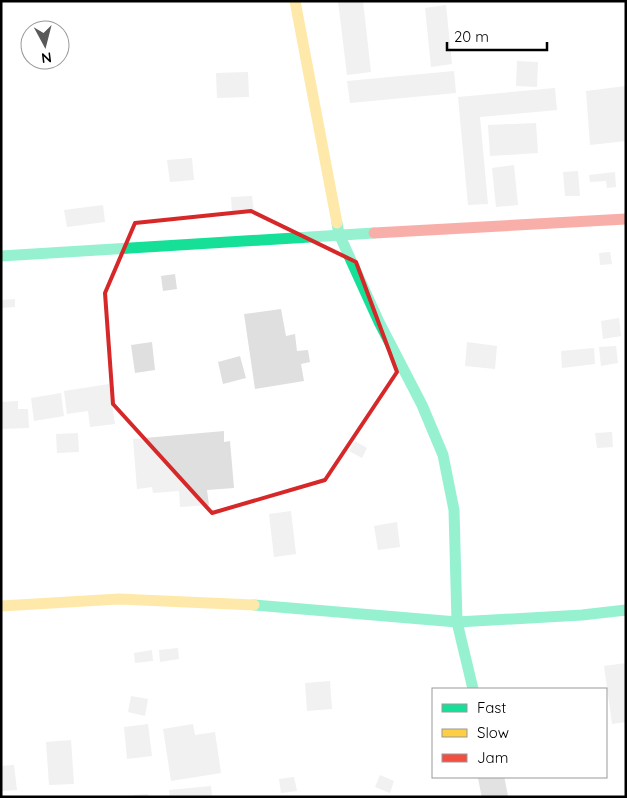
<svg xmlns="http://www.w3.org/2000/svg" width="627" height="798" font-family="Quicksand,sans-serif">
	<rect width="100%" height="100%" fill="#fff"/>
	<g fill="#dfdfdf">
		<path d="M338 1H363L371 72 347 75Z"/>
		<path d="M446 5 452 64 431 67 425 8Z"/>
		<path d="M517 61 538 62 537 87 516 86Z"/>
		<path d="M454 71 456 93 350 103 347 81Z"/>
		<path d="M248 72 249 97 217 98 216 73Z"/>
		<path d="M626 86V141L590 145 586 91Z"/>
		<path d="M555 88 557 110 480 117 488 204 468 205 458 97Z"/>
		<path d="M536 123 538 153 490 156 488 125Z"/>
		<path d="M192 158 194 180 170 182 167 160Z"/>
		<path d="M514 165 518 205 496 207 492 168Z"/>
		<path d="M578 171 580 196H565L563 172Z"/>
		<path d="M615 172 616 187 607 188 606 181 590 182 589 175Z"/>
		<path d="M252 196 254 212 232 213 231 197Z"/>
		<path d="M103 205 105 222 67 227 64 210Z"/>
		<path d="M610 252 612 264 600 265 599 253Z"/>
		<path d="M175 274 177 289 163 291 161 276Z"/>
		<path d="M15 299V307L1 308V300Z"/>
		<path d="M281 309 286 336 295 334 297 351 308 350 310 362 301 364 304 381 255 389 244 314Z"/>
		<path d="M619 318 621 336 603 339 601 321Z"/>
		<path d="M152 342 155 370 135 373 131 345Z"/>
		<path d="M467 342 497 346 495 369 465 366Z"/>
		<path d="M616 346 618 363 601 366 599 347Z"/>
		<path d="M594 348 595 364 562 368 561 351Z"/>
		<path d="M240 356 246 378 223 384 218 362Z"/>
		<path d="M109 384 115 424 90 427 88 411 67 414 64 391Z"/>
		<path d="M61 393 64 416 34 421 31 398Z"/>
		<path d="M18 401V409H28L29 428 1 429V402Z"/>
		<path d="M224 431V442L230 441 234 488 207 490 209 505 180 507 179 491 153 493 152 487 137 489 133 439Z"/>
		<path d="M612 432 613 447 597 448 595 433Z"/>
		<path d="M78 433 79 452 57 453 56 434Z"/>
		<path d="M355 441 367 448 362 458 349 451Z"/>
		<path d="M291 511 296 554 274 557 269 514Z"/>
		<path d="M397 522 400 547 378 550 374 526Z"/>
		<path d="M178 648 179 659 160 662 159 650Z"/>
		<path d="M152 650 153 661 135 663 134 653Z"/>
		<path d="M626 663V722L612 724 604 666Z"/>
		<path d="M330 681 332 709 307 711 305 683Z"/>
		<path d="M131 696 148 699 145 716 128 712Z"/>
		<path d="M148 724 152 756 127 759 124 727Z"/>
		<path d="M193 724 195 735 215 732 221 773 171 781 163 729Z"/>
		<path d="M71 740 74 784 49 785 46 742Z"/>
		<path d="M14 765 17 790 1 791V766Z"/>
		<path d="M380 775 394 781 390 793 375 787Z"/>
		<path d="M294 777 297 791 281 793 279 779Z"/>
		<path d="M211 786 212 797H170L169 790Z"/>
		<path d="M148 794 149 797H133V795Z"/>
	</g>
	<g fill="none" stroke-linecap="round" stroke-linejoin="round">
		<path stroke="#bebebe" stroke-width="26" d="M491 777 495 797"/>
		<g stroke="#16e098" stroke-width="11">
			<path d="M337 223 339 234 379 322 422 405 443 455 454 510 457 622 473 689"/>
			<path d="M1 256 374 233"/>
			<path d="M254 605 457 622 582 615 626 610"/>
		</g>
		<g stroke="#ffcf43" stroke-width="11">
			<path d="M295 1 337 223"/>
			<path d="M1 606 119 599 254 605"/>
		</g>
		<path stroke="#f24e42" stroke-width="11" d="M374 233 626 219"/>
	</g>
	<path d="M0 0H627V798H0ZM251 211 356 262 397 372 325 480 212 513 113 404 105 293 135 223Z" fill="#fff" fill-opacity=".55" fill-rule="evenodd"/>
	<path fill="none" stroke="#d62828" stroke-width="4" stroke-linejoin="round" d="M251 211 356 262 397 372 325 480 212 513 113 404 105 293 135 223Z"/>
	<rect width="627" height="798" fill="none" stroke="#000000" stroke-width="5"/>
	<rect x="432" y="688" width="175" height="90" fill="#ffffff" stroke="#999999"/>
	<rect x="442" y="704" width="25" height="8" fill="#16e098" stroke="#999999"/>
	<text x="477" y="713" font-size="15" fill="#000000">Fast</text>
	<rect x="442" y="729" width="25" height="8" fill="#ffcf43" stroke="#999999"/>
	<text x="477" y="738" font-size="15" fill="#000000">Slow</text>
	<rect x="442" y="754" width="25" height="8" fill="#f24e42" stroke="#999999"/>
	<text x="477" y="763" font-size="15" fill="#000000">Jam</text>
	<g transform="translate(45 45) rotate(173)"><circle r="24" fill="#ffffff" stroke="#999999"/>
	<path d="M0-4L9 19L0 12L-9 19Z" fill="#595959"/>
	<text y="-8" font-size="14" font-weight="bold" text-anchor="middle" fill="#000000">N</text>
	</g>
	<path d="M447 42v8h100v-8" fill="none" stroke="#000000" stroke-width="2.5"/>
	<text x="454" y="42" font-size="15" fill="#000000" stroke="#ffffff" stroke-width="4" paint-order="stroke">20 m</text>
</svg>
